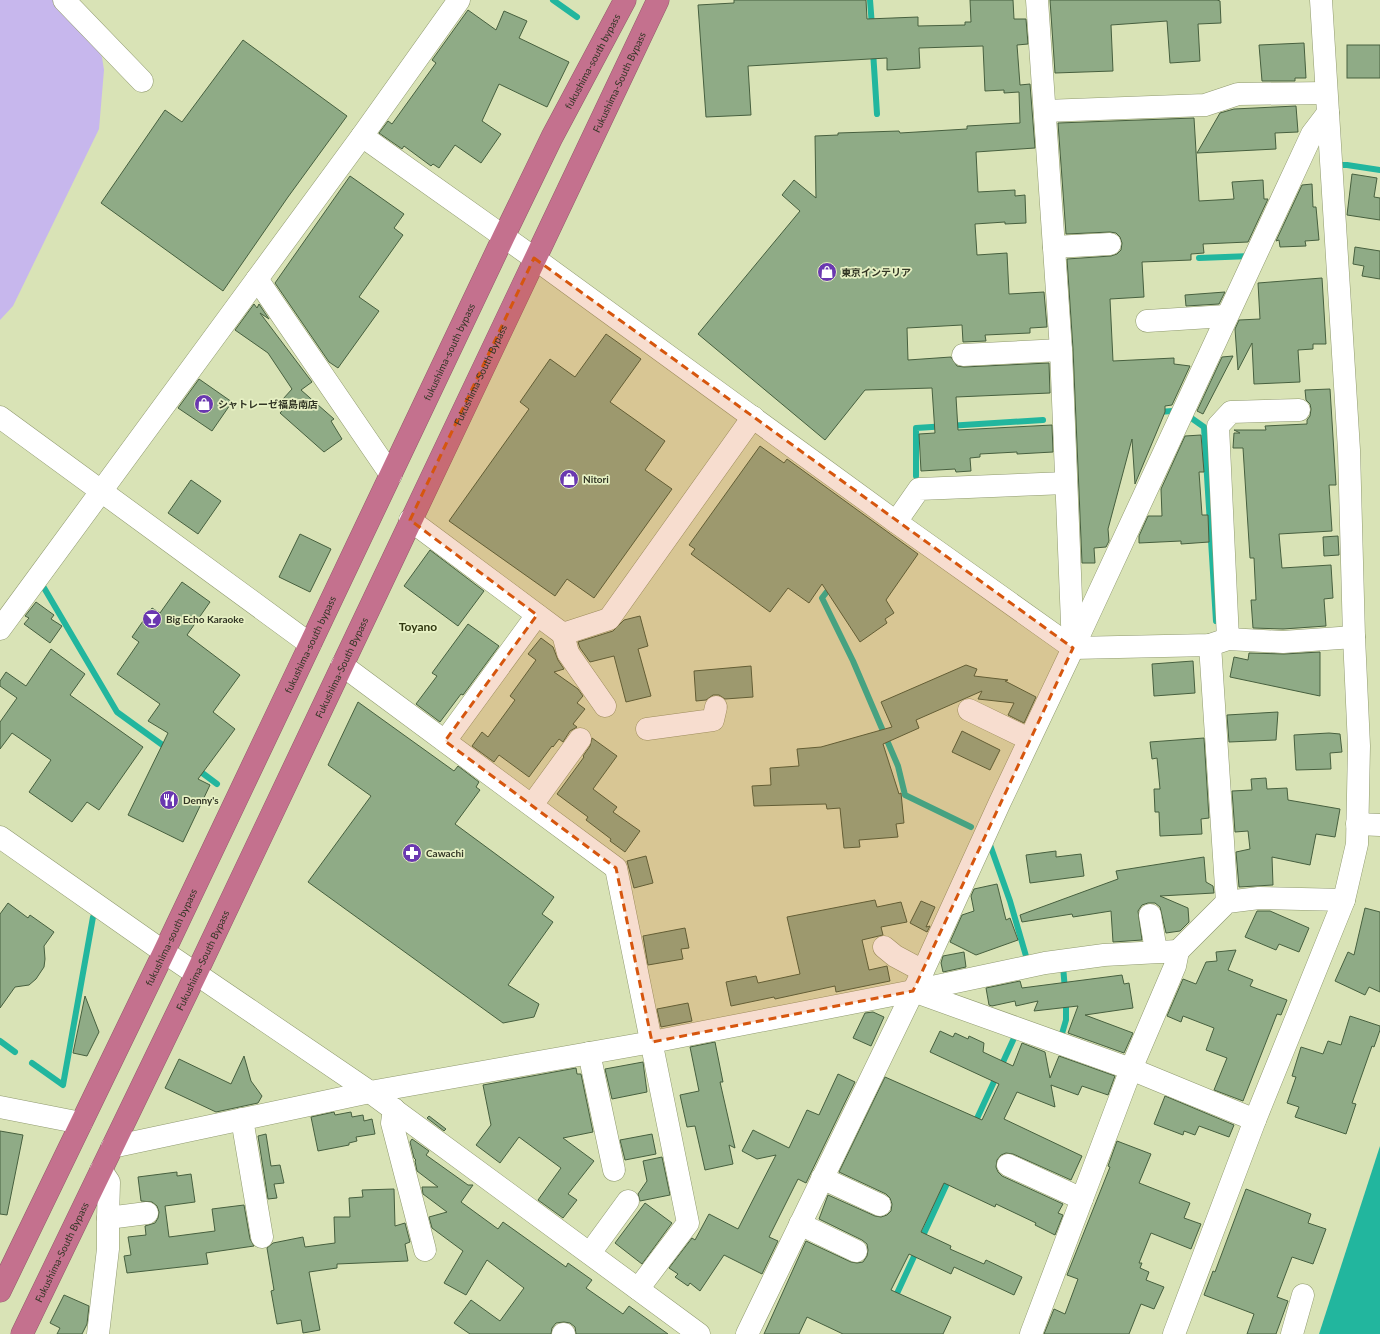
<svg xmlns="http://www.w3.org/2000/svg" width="1380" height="1334" font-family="Lato,'Noto Sans JP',sans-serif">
	<rect width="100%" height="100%" fill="#d9e3b6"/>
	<path fill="#c7b7ed" d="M0 0H55L91 39 102 57 104 70 99 129 13 306 0 320Z"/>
	<path fill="#22b69e" d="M1380 1146V1334H1319Z"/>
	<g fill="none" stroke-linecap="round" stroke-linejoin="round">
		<g stroke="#22b69e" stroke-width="6">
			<path d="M553 0 577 17"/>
			<path d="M870 0 872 26"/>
			<path d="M873 51 877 114"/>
			<path d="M1334 165H1347L1380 170"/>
			<path d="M1199 258 1251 256"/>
			<path d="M1157 412 1173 411"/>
			<path d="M1187 415 1204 427 1216 621"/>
			<path d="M916 476V428L1043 420"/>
			<path d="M40 581 117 712 168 749"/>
			<path d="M832 585 822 598 853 661 898 766 905 795 971 827"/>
			<path d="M197 769 217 784"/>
			<path d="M989 842 1010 901 1026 956"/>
			<path d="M1063 966 1065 990"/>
			<path d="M1061 1037 1066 1020V1001"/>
			<path d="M0 1041 15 1052"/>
			<path d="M32 1063 63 1085 93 917"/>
			<path d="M974 1125 1015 1036"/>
			<path d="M921 1240 950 1177"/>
			<path d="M894 1300 917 1250"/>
		</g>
	</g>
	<g fill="#8fab86" stroke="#47603f">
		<path d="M734 0H866L867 19 918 17V26L965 25V22H971L970 0H1013L1014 19H1026L1028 44 1017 45 1020 85 1030 84 1035 148 976 152 978 192 1015 190V196L1025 195 1026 223 1005 224V222L975 224 977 255 1007 253 1009 294 1044 292 1047 327 1030 328V333L985 335 986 341 963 342 962 325 907 328 908 360 951 357 957 366 964 367 1049 363 1050 393 956 397 958 430 1052 425 1053 452 1017 454V452L980 454V457L970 458 971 471 956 472 955 469 921 471 919 434 935 433 932 388 865 390 825 440 698 334 800 211 782 195 794 180 816 198 815 136 838 135V133L899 131 900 133 967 129V126L1020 123 1019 92 1004 93V90L985 91 983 46 919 48 920 68 887 70V58L748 66 751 115 706 117 698 5 734 3Z"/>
		<path d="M1050 0H1217L1220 1 1221 23 1198 24 1200 61 1170 63 1167 21 1111 25 1113 71 1055 73Z"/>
		<path d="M468 10 496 30 504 11 527 21 519 38 569 62 547 107 499 84 482 121 501 134 481 163 455 145 439 168 433 164 431 166 404 146 402 149 379 133 388 121 392 124 436 63 432 60Z"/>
		<path d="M243 40 347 116 288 197 223 291 101 203 165 110 182 122Z"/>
		<path d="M1304 43 1306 78H1295V81H1262L1259 45Z"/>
		<rect x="1347" y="45" width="33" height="33"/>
		<path d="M1296 106 1298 132 1275 133 1276 149 1197 153 1220 113 1234 109Z"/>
		<path d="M1194 118 1199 201 1234 199 1232 182 1263 180 1264 199H1268L1248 242 1203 244 1204 253 1191 254V260L1142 262 1144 297 1110 299 1113 361 1174 358V364L1190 366 1172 405 1165 406V412L1135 484 1132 439 1108 529 1109 541 1106 547 1094 548 1095 563H1082L1073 349 1067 259 1111 256 1117 254 1121 250 1122 243 1120 237 1116 233 1110 232 1066 234 1058 123Z"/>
		<path d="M1352 174 1377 178 1374 197 1380 198V220L1347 215Z"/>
		<path d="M350 176 404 214 394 228 403 235 359 297 379 311 338 368 329 362 275 283Z"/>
		<path d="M1312 184 1313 207H1316L1319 240 1305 241 1306 246 1280 247 1279 240 1276 241 1302 185Z"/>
		<path d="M1355 247 1380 251V279L1362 276 1364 266 1353 264Z"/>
		<path d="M1322 278 1326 344H1313V349L1298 350 1300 382 1254 384 1252 343 1238 370 1235 329 1239 320 1260 319 1258 283Z"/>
		<path d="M1225 292 1219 304 1186 306 1185 295Z"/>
		<path d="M254 304 257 308 259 304 269 319 260 313 312 382 301 390 334 419 331 421 342 439 324 452 280 413 289 403 283 399 292 389 268 353 235 330Z"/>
		<path d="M606 334 641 359 610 402 665 441 645 470 672 489 594 598 567 579 555 596 449 521 529 409 520 402 550 359 575 377Z"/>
		<path d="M1233 356 1203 414 1197 411 1222 357Z"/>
		<path d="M199 379 232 402 212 431 178 408Z"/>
		<path d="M1330 389 1336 485H1329L1332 531 1279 534 1282 568 1331 565 1333 598 1324 599 1326 626 1283 629 1253 628 1251 600H1256L1254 558H1250L1243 448H1233L1234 433H1240L1234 430H1266L1265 426 1307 424V420L1310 416 1311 409 1310 404 1306 400 1305 390Z"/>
		<path d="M1201 435 1204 472H1199L1202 515H1208L1209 542 1181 544V541L1139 543V536L1148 516H1162L1161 489 1185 436Z"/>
		<path d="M760 446 784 463 787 459 918 554 886 600 894 613 885 619 887 623 860 642 822 584 809 603 788 588 770 612 691 554 695 549 689 545Z"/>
		<path d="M191 480 221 501 198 534 168 513Z"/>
		<path d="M300 534 331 549 310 592 279 577Z"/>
		<path d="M1338 536 1339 555 1324 556 1323 537Z"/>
		<path d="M430 550 484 591 458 626 404 586Z"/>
		<path d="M182 582 210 602 187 635 240 675 213 712 235 729 198 779 210 785 183 842 128 815 168 733 148 721 160 704 117 674 139 642 132 637 152 608 160 613Z"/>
		<path d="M36 602 54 615 51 619 62 626 50 643 24 624 29 618 25 616Z"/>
		<path d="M640 616 648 646 638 649 651 696 626 702 614 656 590 662 580 648 578 642 613 631 624 620Z"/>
		<path d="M468 624 499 646 463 695 461 694 440 722 416 704 437 676 432 673Z"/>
		<path d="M541 638 553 647 558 660 564 669 554 672 578 689 583 696 577 703 585 709 573 724 577 727 570 731 563 742 559 739 553 747 552 746 529 777 499 755 494 762 472 746 482 732 488 737 515 700 510 696 536 660 528 654Z"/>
		<path d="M51 649 85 674 70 695 143 747 99 810 87 802 72 822 29 792 51 760 12 733 0 749V722L17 698 0 686V681L6 672 26 686Z"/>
		<path d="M1320 652V696L1230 677 1234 657 1248 660 1249 653 1284 654Z"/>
		<path d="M1193 661 1195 693 1154 696 1152 664Z"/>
		<path d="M966 665 977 669 974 676 1008 680 1005 681 1036 697 1024 723 1008 715 1014 703 978 699 982 691 916 720 919 728 883 744 899 794 901 793 904 823 896 824 898 837 859 840 860 847 844 848 840 808 827 809 826 804 754 806 752 786 771 785 770 768 799 766 797 749 821 747 892 727 881 702Z"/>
		<path d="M751 666 753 697 725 699 719 695H713L706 700 696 701 694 671Z"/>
		<path d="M358 702 454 771 458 766 479 782 476 787 480 790 455 824 554 897 542 914 553 922 508 985 539 1004 534 1017 503 1023 308 882 371 796 328 765Z"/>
		<path d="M1278 712 1276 740 1229 742 1227 715Z"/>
		<path d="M962 731 1000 750 990 770 952 752Z"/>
		<path d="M1329 733 1340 734 1342 752 1330 753 1331 769 1296 770 1294 735Z"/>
		<path d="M592 738 617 756 593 789 617 807 613 812 640 831 625 852 610 841 611 839 586 820 588 817 557 794 584 757 583 756 590 746Z"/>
		<path d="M1204 738 1209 818 1201 819 1202 834 1160 836 1159 812H1155L1154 789H1160L1157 758 1152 759 1150 742Z"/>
		<path d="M1266 778 1267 789 1287 788 1288 800 1340 809 1335 837 1316 834 1310 865 1272 857 1273 885 1239 887 1236 852 1250 849 1248 831 1235 832 1232 791 1252 790 1251 779Z"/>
		<path d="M1056 851V857L1081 854 1084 876 1030 883 1026 855Z"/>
		<path d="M646 856 653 883 634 888 627 861Z"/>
		<path d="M1204 857 1206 882 1213 886 1214 893 1160 896 1188 908 1189 922 1180 931 1166 933 1160 907 1155 903H1148L1142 905 1138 911 1142 940 1113 942 1111 911 1073 917 1072 914 1022 922 1020 915 1118 879 1116 871Z"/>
		<path d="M997 884 1006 920 1010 918 1018 940 976 955 950 942 962 915 974 911 971 896 974 889Z"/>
		<path d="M875 900 877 907 901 902 907 922 881 927 883 935 862 940 869 970 887 966 890 981 836 992 835 986 775 999 774 997 731 1006 726 982 756 976 758 983 800 974 787 917Z"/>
		<path d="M921 901 935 907 926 927 930 926 927 932 910 923Z"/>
		<path d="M8 903 28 918 30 915 54 932 44 946 45 959 44 967 36 979 29 985 15 987 0 1008V914Z"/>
		<path d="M1365 908 1380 912V992L1369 987 1365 995 1335 981 1348 952 1354 955Z"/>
		<path d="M1257 911H1270L1309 928 1299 952 1279 944 1276 950 1245 937Z"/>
		<path d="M685 928 689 948 681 949 683 959 648 965 643 936Z"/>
		<path d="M1236 950 1228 970 1253 980 1250 986 1287 1000 1281 1015 1277 1014 1243 1101 1214 1090 1227 1058 1206 1050 1214 1028 1183 1016 1181 1022 1167 1016 1183 979 1196 984 1206 962 1217 961 1216 952Z"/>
		<path d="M964 952 966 967 943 972 941 963 943 956Z"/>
		<path d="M1122 975 1124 984 1129 983 1133 1008 1085 1015 1133 1033 1124 1053 1068 1033 1078 1006 1034 1011 1038 1001 1016 1006 1015 1001 992 1006 989 1005 986 988 1020 981 1022 988Z"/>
		<path d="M85 996 99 1032 87 1056 73 1053Z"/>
		<path d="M688 1003 692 1021 661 1027 657 1009Z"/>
		<path d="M873 1012 884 1017 871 1046 853 1038 865 1013Z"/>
		<path d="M1350 1016 1380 1026V1030L1374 1047 1372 1046 1352 1103 1356 1104 1346 1134 1295 1117 1299 1107 1287 1103 1296 1077 1292 1076 1301 1047 1323 1054 1328 1041 1341 1045Z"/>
		<path d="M940 1031 953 1037 955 1033 968 1039 969 1036 984 1043 983 1052 1013 1066 1022 1043 1045 1052 1050 1078 1059 1056 1115 1076 1108 1095 1082 1086 1078 1095 1051 1085 1055 1107 1017 1092 1004 1119 1082 1156 1071 1180 1013 1154 1006 1153 1001 1155 997 1160 996 1167 998 1172 1002 1176 1063 1204 1058 1213 1063 1215 1055 1235 1035 1225 1036 1223 996 1204 995 1207 944 1183 921 1232 951 1246 950 1249 984 1264 986 1260 1022 1277 1014 1295 954 1267 951 1274 909 1254 891 1290 951 1317 943 1334H843L807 1317 799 1334H764L806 1241 851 1262 857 1263 863 1262 867 1256 868 1250 867 1244 862 1240 819 1219 828 1195 875 1216 881 1217 887 1215 891 1211 892 1204 890 1198 886 1194 839 1172 885 1077 982 1120 999 1084 930 1052Z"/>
		<path d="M715 1042 723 1082H720L735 1148 729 1145 733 1164 705 1170 695 1126 687 1127 680 1095 699 1091 690 1047Z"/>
		<path d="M244 1056 251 1081 262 1096 258 1103 216 1112 165 1088 179 1059 231 1084Z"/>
		<path d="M643 1062 647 1092 612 1099 605 1069Z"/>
		<path d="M576 1068 577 1074H581L593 1132 563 1138 594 1161 568 1194 577 1200 563 1218 538 1200 561 1168 519 1137 500 1163 476 1145 491 1125 483 1085Z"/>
		<path d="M838 1074 855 1082 806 1183 798 1179 769 1237 778 1241 762 1274 724 1255 700 1291 690 1283 688 1286 675 1277 678 1274 669 1268 692 1238 695 1240 709 1214 738 1229 776 1155 757 1159 742 1151 753 1130 789 1148 807 1110 819 1115Z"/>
		<path d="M1165 1096 1234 1125 1229 1137 1199 1126 1195 1135 1184 1131 1183 1135 1154 1124Z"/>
		<path d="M334 1112 335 1115 351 1112 352 1117 363 1115 364 1121 372 1119 375 1134 356 1137 357 1141 349 1143V1145L318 1151 311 1117Z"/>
		<path d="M429 1116 446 1129 444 1131 427 1118Z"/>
		<path d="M0 1131 23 1135 7 1215 0 1214Z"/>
		<path d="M266 1134 271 1166 280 1165 284 1183 274 1184 277 1198 268 1199 258 1136Z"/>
		<path d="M652 1134 656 1154 625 1160 620 1140Z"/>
		<path d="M412 1139 429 1151 426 1155 468 1185H473L461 1202 498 1229 503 1222 566 1267 568 1263 592 1280 586 1288 623 1314 629 1306 668 1334H576L575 1327 570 1323 564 1322 556 1323 552 1328 551 1334H470L454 1323 471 1300 500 1321 524 1288 487 1260 466 1295 444 1283 463 1251 432 1228 429 1217 447 1212 423 1194 422 1187H438L417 1171 415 1161 416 1160 414 1158 410 1142Z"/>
		<path d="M1117 1141 1151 1154 1139 1183 1190 1203 1184 1218 1201 1224 1191 1249 1151 1233 1139 1263H1142L1140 1268 1149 1272 1146 1280 1164 1287 1154 1309 1141 1304 1129 1334H1044L1054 1309 1065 1314 1078 1279 1067 1275 1110 1167 1108 1166Z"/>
		<path d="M662 1157 670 1195 640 1201 638 1194 647 1181 643 1161Z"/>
		<path d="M177 1172V1176L191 1174 195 1202 165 1206 169 1237 215 1231 212 1209 244 1205 250 1239 254 1246 206 1253 208 1264 127 1273 124 1256 131 1255 128 1237 146 1235 145 1226 155 1223 158 1218 159 1212 157 1206 152 1202 141 1201 138 1177Z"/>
		<path d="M394 1189 395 1226 405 1223 410 1242 405 1244 408 1261 337 1264V1268L309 1272 320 1330 303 1333 301 1320 277 1324 271 1291 274 1290 267 1248 273 1243 303 1237 305 1247 335 1243 334 1217H350L349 1198 363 1197 362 1190Z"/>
		<path d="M1246 1189 1311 1214 1308 1223 1326 1229 1313 1264 1292 1257 1277 1297 1288 1301 1276 1334H1247L1254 1314 1204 1295 1213 1271 1215 1272Z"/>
		<path d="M645 1203 672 1223 642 1264 615 1243Z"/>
		<path d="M64 1295 89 1306 87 1324 82 1334H57L60 1328 50 1323Z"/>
	</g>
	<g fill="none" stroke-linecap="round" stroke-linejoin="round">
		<defs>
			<g id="minor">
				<path d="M64 0 142 81"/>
				<path d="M1045 111 1205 105 1238 94 1326 93"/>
				<path d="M362 136 534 258 896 522 1073 648 1210 645 1228 639 1283 642 1354 637"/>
				<path d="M1054 247 1110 244"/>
				<path d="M257 279 391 475"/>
				<path d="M1147 321 1226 316"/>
				<path d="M963 355 1061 350"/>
				<path d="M0 417 310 644"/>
				<path d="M410 520 563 634 609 619 753 417"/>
				<path d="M896 522 919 489 1066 483"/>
				<path d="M0 629 362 136 459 0"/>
				<path d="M563 634 568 653 605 706"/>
				<path d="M1228 639 1218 426 1231 412 1299 410"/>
				<path d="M1075 644 1312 134 1328 113"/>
				<path d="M1210 645 1227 902"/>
				<path d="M342 665 616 868 688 1223 638 1289"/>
				<path d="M969 710 1029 739"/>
				<path d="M647 729 713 720 716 707"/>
				<path d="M445 741 537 615"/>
				<path d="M532 805 580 739"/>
				<path d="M1357 824 1380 825"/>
				<path d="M0 837 164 952 370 1092 699 1334"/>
				<path d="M1150 915 1156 951"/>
				<path d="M884 947 895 956 923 971"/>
				<path d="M1178 951 1227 902 1259 898 1344 900"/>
				<path d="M913 991 1131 1069 1255 1120"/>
				<path d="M589 1053 614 1170"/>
				<path d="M0 1107 81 1123"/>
				<path d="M394 1109 392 1123 425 1250"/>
				<path d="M242 1119 262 1237"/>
				<path d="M112 1147 370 1092 652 1042 913 991 1045 963 1104 955 1178 951 1175 966 1131 1069 1031 1334"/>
				<path d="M1008 1165 1082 1199"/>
				<path d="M822 1178 880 1205"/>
				<path d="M108 1218 147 1213"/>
				<path d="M800 1224 856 1251"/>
				<path d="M590 1253 628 1201"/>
				<path d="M98 1334 108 1249V1218L109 1182 101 1170"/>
				<path d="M563 1334H564"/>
				<path d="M747 1334 923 971 1000 802 1073 648 1061 350 1037 0"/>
				<path d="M1174 1334 1255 1120 1344 900 1357 844 1359 746 1354 637 1349 450 1321 0"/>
				<path d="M1292 1334 1303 1295"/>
			</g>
			<g id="highway">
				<path id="s1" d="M0 1291 164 952 504 236 552 137 625 0"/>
				<path id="s2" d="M22 1334 196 974 658 0"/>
			</g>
		</defs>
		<use href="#minor" stroke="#909a6f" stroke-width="23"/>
		<use href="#highway" stroke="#915c69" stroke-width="23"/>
		<use href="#minor" stroke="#fff" stroke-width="22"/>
		<use href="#highway" stroke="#c4718e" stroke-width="22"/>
	</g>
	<path fill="#d6560e" fill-opacity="0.2" stroke="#d6560e" stroke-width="3" stroke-dasharray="8 5" stroke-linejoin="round" d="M534 258 1073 648 913 991 652 1042 616 868 445 741 537 615 410 520Z"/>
	<defs>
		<symbol id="shop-disc" viewBox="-11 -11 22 22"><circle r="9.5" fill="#6a38b0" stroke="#e6f0c3"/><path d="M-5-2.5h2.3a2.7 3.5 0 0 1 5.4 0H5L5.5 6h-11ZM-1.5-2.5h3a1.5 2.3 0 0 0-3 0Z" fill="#fff"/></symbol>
		<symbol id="bar-disc" viewBox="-11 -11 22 22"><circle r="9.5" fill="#6a38b0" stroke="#e6f0c3"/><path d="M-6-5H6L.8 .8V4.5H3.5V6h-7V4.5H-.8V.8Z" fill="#fff"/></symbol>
		<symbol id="restaurant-disc" viewBox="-11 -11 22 22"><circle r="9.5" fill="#6a38b0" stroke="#e6f0c3"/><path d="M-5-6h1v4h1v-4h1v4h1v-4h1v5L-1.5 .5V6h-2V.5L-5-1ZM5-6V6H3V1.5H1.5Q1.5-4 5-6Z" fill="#fff"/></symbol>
		<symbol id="pharmacy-disc" viewBox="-11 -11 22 22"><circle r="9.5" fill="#6a38b0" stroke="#e6f0c3"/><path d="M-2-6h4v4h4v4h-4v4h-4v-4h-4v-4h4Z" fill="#fff"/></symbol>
	</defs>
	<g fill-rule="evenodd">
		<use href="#shop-disc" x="816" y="261" width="22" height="22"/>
		<use href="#shop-disc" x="193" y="393" width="22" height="22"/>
		<use href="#shop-disc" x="558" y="468" width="22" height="22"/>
		<use href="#bar-disc" x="141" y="608" width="22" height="22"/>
		<use href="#restaurant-disc" x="158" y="789" width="22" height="22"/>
		<use href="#pharmacy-disc" x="401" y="842" width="22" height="22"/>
	</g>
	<g text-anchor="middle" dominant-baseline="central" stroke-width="3.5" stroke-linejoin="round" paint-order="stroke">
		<g font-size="10" fill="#323625" stroke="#e6f0c3">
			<text stroke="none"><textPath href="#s1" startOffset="1365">fukushima-south bypass</textPath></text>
			<text stroke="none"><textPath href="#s2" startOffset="1387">Fukushima-South Bypass</textPath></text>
			<text stroke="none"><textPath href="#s1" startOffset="1041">fukushima-south bypass</textPath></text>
			<text stroke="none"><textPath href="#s2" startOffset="1063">Fukushima-South Bypass</textPath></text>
			<text stroke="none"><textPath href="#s1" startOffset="717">fukushima-south bypass</textPath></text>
			<text stroke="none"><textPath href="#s2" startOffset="739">Fukushima-South Bypass</textPath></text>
			<text stroke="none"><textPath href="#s1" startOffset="393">fukushima-south bypass</textPath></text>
			<text stroke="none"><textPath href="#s2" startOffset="415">Fukushima-South Bypass</textPath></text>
			<text stroke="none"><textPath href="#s2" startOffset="91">Fukushima-South Bypass</textPath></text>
		</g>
		<g font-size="10" font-weight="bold" fill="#323625" stroke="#e6f0c3" text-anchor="start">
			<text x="841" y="272">東京インテリア</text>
			<text x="218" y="404">シャトレーゼ福島南店</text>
			<text x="583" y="479">Nitori</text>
			<text x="166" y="619">Big Echo Karaoke</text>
			<text x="183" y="800">Denny's</text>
			<text x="426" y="853">Cawachi</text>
		</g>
		<g font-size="12" font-weight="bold" fill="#313810" stroke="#e6f0c3">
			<text x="418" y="626">Toyano</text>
		</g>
	</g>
</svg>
